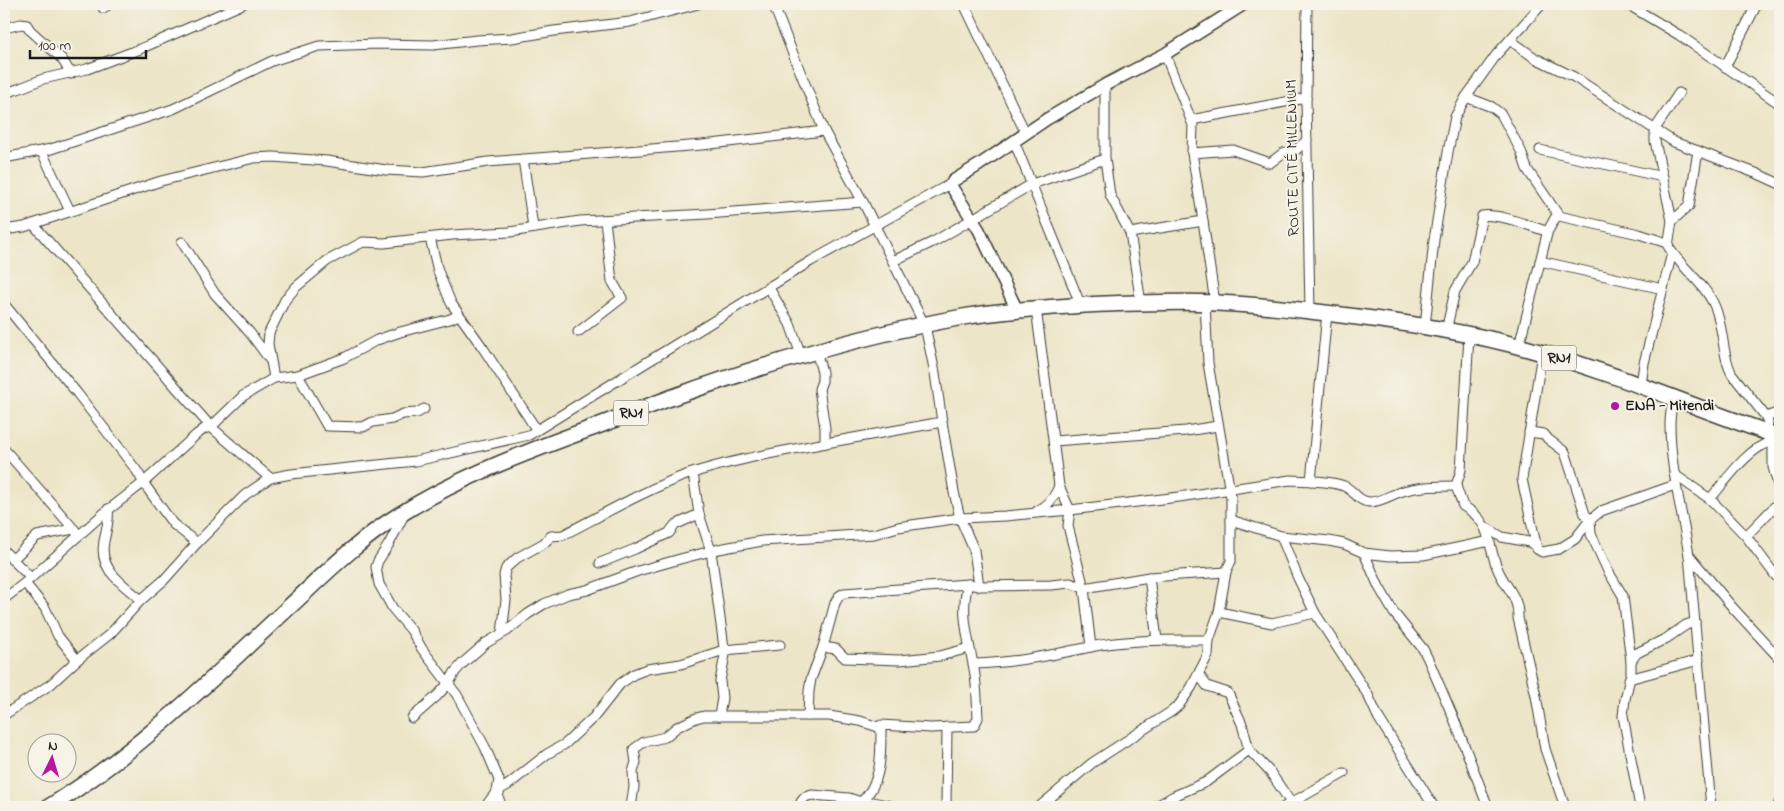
<svg xmlns="http://www.w3.org/2000/svg" width="1784" height="811" font-family="'Indie Flower',sans-serif">
	<rect width="100%" height="100%" fill="#f7f3e8"/>
	<filter id="ink" filterUnits="userSpaceOnUse"><feTurbulence type="fractalNoise" baseFrequency=".02" numOctaves="2"/><feDisplacementMap in="SourceGraphic" scale="10" xChannelSelector="R" yChannelSelector="G"/><feConvolveMatrix kernelMatrix="1 2 1 2 8 2 1 2 1" color-interpolation-filters="sRGB"/></filter>
	<filter id="wash" filterUnits="userSpaceOnUse"><feTurbulence type="fractalNoise" baseFrequency=".0096" numOctaves="4" result="noise"/><feDisplacementMap in="SourceGraphic" scale="20" xChannelSelector="R" yChannelSelector="G"/><feGaussianBlur stdDeviation="1.12" result="paint"/><feColorMatrix in="noise" values="0 0 0 0 0 0 0 0 0 0 0 0 0 0 0 0 0 1.4 0 .05"/><feComposite in="paint" operator="in"/></filter>
	<g filter="url(#wash)">
		<rect width="100%" height="100%" fill="#ece5c7"/>
	</g>
	<g filter="url(#ink)">
		<g fill="none" stroke-linecap="round" stroke-linejoin="round">
			<defs>
				<g id="minor">
					<path d="M773 4 824 131 863 202 925 326 935 373 942 422 954 492 960 518 974 550 979 586"/>
					<path d="M964 4 1026 134"/>
					<path d="M1307 4 1306 98 1310 311"/>
					<path d="M1627 4 1679 35 1780 104"/>
					<path d="M103 8 110 4"/>
					<path d="M4 28 21 24 27 25 30 30 62 59 71 74"/>
					<path d="M1510 40 1535 58 1574 77 1674 142 1758 174 1780 184"/>
					<path d="M1165 54 1193 125 1192 153 1203 221 1215 303"/>
					<path d="M1725 67 1757 4"/>
					<path d="M1105 85V159L1110 195 1130 233 1141 303"/>
					<path d="M4 93 18 89 43 79 87 69 140 49 243 4"/>
					<path d="M1679 93 1655 129V141L1672 221 1668 246C1681 268 1705 283 1715 307 1724 328 1722 357 1732 374L1766 417 1768 423 1766 432"/>
					<path d="M1466 97 1492 107 1501 114 1521 151 1527 169 1559 216"/>
					<path d="M1191 120 1306 98"/>
					<path d="M1014 141 1081 306"/>
					<path d="M1540 150 1663 177"/>
					<path d="M42 152 70 211"/>
					<path d="M1192 153 1233 150 1270 163 1283 153 1296 150 1307 140"/>
					<path d="M4 158 51 149 173 109 272 61 319 46 378 44 433 45 477 40 512 38 554 31 630 22 698 4"/>
					<path d="M523 159 533 227"/>
					<path d="M1672 221 1689 206 1698 151"/>
					<path d="M33 224 211 427 270 478"/>
					<path d="M4 230 24 227 161 181 254 158 273 157 327 161 386 170 423 172 488 162 702 145 824 131"/>
					<path d="M1130 233 1203 221"/>
					<path d="M430 238 438 271 451 303 483 348 536 429"/>
					<path d="M182 242 215 294 250 333 270 360"/>
					<path d="M893 261 935 241 1032 184 1105 159"/>
					<path d="M1540 261 1663 289"/>
					<path d="M769 288 790 324 801 355"/>
					<path d="M4 304 77 393 137 471 145 485 173 524 197 543"/>
					<path d="M1036 308 1059 486 1070 510 1068 526 1084 588 1091 647"/>
					<path d="M1425 327 1434 240 1448 152 1455 117 1466 97 1497 54 1542 4"/>
					<path d="M1446 331 1455 291 1472 262 1482 216C1499 213 1529 226 1546 231L1549 229 1555 218 1559 216 1639 234 1667 243"/>
					<path d="M578 332 622 298 612 281 605 220"/>
					<path d="M1469 336 1461 470 1456 486 1463 506C1494 523 1486 545 1499 572 1507 589 1519 597 1518 618L1536 696 1545 749 1565 807"/>
					<path d="M1519 346 1548 230"/>
					<path d="M816 351 822 372V381L819 389 825 428V443"/>
					<path d="M1542 353 1522 479 1537 549 1542 552 1559 549 1575 539 1590 520 1601 511 1675 485"/>
					<path d="M298 375 327 426 363 427 373 422 392 419 403 414 417 413 424 409"/>
					<path d="M274 378 268 344 269 333 285 300 296 287 327 261 363 242 384 243 452 235 510 232 580 221 707 214 863 202"/>
					<path d="M1641 386 1644 363 1672 253"/>
					<path d="M1673 397C1672 406 1670 415 1670 424 1670 468 1682 511 1689 555L1711 807"/>
					<path d="M1766 417 1780 412"/>
					<path d="M1529 432 1544 434 1548 439 1565 452 1585 514 1590 520 1591 534 1608 571 1623 596 1631 661"/>
					<path d="M1773 440V467L1780 492"/>
					<path d="M1054 441 1186 431 1218 426"/>
					<path d="M4 449 79 535"/>
					<path d="M693 473 699 514 711 551 725 655 720 681 722 698 719 716"/>
					<path d="M1675 475 1710 499 1746 536 1775 575 1780 580"/>
					<path d="M1311 481 1327 313"/>
					<path d="M1710 499C1725 482 1747 449 1770 442L1773 444"/>
					<path d="M108 509C110 519 106 531 104 541 98 570 122 583 141 600"/>
					<path d="M1037 511C1049 505 1054 498 1059 486"/>
					<path d="M405 513 389 544 378 561 376 567 379 584 393 609 411 630 422 649 457 695 485 747 499 780 497 791 485 807"/>
					<path d="M1231 520 1281 536 1329 541 1344 544 1364 553 1390 556 1423 555 1490 541"/>
					<path d="M1485 527 1502 537 1529 542 1535 545"/>
					<path d="M1281 536 1298 578 1315 613 1368 695 1378 717 1434 807"/>
					<path d="M1746 536 1780 501"/>
					<path d="M4 551 31 578"/>
					<path d="M1364 553 1379 587 1394 613 1423 649 1428 659 1454 719 1488 807"/>
					<path d="M1689 555 1733 608 1780 659"/>
					<path d="M12 560 37 536 74 529"/>
					<path d="M600 563 635 549 669 533 675 525 699 514"/>
					<path d="M1149 577 1157 640"/>
					<path d="M25 583 45 608 58 636 77 660"/>
					<path d="M4 599 31 578 103 514 143 483 196 435 204 429 211 427 243 396 274 378 298 375 344 358 377 340 400 332 450 319 459 315"/>
					<path d="M1219 612 1272 623 1315 613"/>
					<path d="M502 633 506 600 504 575 506 568 517 558 544 543 551 536 563 535C602 515 645 490 686 475 731 460 779 452 826 443 865 436 903 429 942 422"/>
					<path d="M823 647 836 649 845 658 900 660 940 656 969 648"/>
					<path d="M974 664C1013 663 1052 655 1090 647 1128 639 1171 640 1209 640"/>
					<path d="M1199 675 1207 686 1228 693 1242 724 1249 750 1270 772 1294 807"/>
					<path d="M1629 679 1699 660"/>
					<path d="M4 715 51 684 77 660 110 634 141 600 164 580 197 543 245 495 270 478 291 474 416 461 529 435 811 261 952 183"/>
					<path d="M808 716 809 691 811 679 823 647 835 603 839 596 844 593 968 584 979 586 1051 585 1070 583 1084 588 1149 577 1226 572"/>
					<path d="M412 718 437 696 449 683 455 672 462 664 486 643 507 631 528 614 544 604 568 594 587 590 638 571 680 559 719 549 762 541 874 534 898 527 960 518 1005 516 1070 510 1179 497 1290 480C1308 481 1327 480 1344 486 1354 490 1358 502 1370 502 1381 502 1392 494 1403 491 1420 486 1438 486 1456 486"/>
					<path d="M500 790 498 797 502 807"/>
					<path d="M497 791 508 785 547 754 565 744 594 717 620 684 634 674 647 669 681 664 724 650 780 645"/>
					<path d="M861 802C882 783 881 755 881 728"/>
					<path d="M631 807 634 787 633 772 636 762 634 749 644 742 665 737 677 727 696 718 704 716H829L860 721 881 728V725L931 728 974 726 978 718C977 701 977 681 973 664 968 637 960 612 968 584"/>
					<path d="M800 807 801 802 805 797 812 795 849 798 861 802H873L896 807"/>
					<path d="M946 807 947 727"/>
					<path d="M1039 807 1092 763 1172 711 1179 705 1191 688 1208 655 1209 640 1219 612 1226 572 1231 561V498L1208 363 1205 302"/>
					<path d="M1155 807 1174 796 1206 782 1249 750"/>
					<path d="M1284 807 1344 773"/>
					<path d="M1640 807 1623 716 1625 699 1631 674V661L1637 653 1667 638 1686 625 1695 622"/>
					<path d="M1777 807 1780 802"/>
				</g>
				<path id="tertiary" d="M1017 310 979 230 951 186 953 181 979 165 1047 119 1105 85 1165 54 1244 4"/>
				<path id="trunk" d="M49 807C138 752 212 679 288 608 322 577 356 542 396 517 455 479 519 455 584 431 614 420 643 408 673 397 768 363 864 335 963 317 1004 310 1044 308 1085 305 1129 303 1174 301 1217 303 1262 305 1305 310 1349 316 1408 323 1468 332 1525 348 1607 370 1686 404 1766 432L1773 437 1780 439"/>
			</defs>
			<use href="#minor" stroke="#3b3a36" stroke-width="11"/>
			<use href="#tertiary" stroke="#3b3a36" stroke-width="14"/>
			<use href="#trunk" stroke="#3b3a36" stroke-width="18"/>
			<use href="#minor" stroke="#fff" stroke-width="9"/>
			<use href="#tertiary" stroke="#fff" stroke-width="11"/>
			<use href="#trunk" stroke="#fff" stroke-width="15"/>
		</g>
	</g>
	<circle fill="#b5179e" stroke="#f7f3e8" stroke-width="2" cx="1615" cy="406" r="5"/>
	<g text-anchor="middle" dominant-baseline="central" stroke-width="4" stroke-linejoin="round" paint-order="stroke">
		<g fill="#f7f3e8" stroke="#5e5c59" stroke-width="1">
			<rect x="1541.5" y="345.5" width="35" height="25" rx="4"/>
			<rect x="613.5" y="400.5" width="35" height="25" rx="4"/>
		</g>
		<g font-size="15" font-weight="bold" fill="#1c1c1c">
			<text x="1559" y="358">RN1</text>
			<text x="631" y="413">RN1</text>
		</g>
		<g font-size="16" fill="#1c1c1c" stroke="#f7f3e8">
			<text transform="translate(1293 158) rotate(-91)">ROUTE CITÉ MILLENIUM</text>
		</g>
		<g font-size="16" font-weight="bold" fill="#1c1c1c" stroke="#f7f3e8" text-anchor="start">
			<text x="1625" y="406">ENA - Mitendi</text>
		</g>
	</g>
	<rect width="1784" height="811" fill="none" stroke="#f7f3e8" stroke-width="20"/>
	<g transform="translate(52 758) rotate(5)"><circle r="24" fill="#f7f3e8" stroke="#9f9d96"/>
	<path d="M0-4L9 19L0 12L-9 19Z" fill="#b5179e"/>
	<text y="-8" font-size="14" font-weight="bold" text-anchor="middle" fill="#1c1c1c">N</text>
	</g>
	<path d="M30 50v8h116v-8" fill="none" stroke="#1c1c1c" stroke-width="2.5"/>
	<text x="38" y="50" font-size="15" fill="#1c1c1c" stroke="#f7f3e8" stroke-width="4" paint-order="stroke">100 m</text>
</svg>
